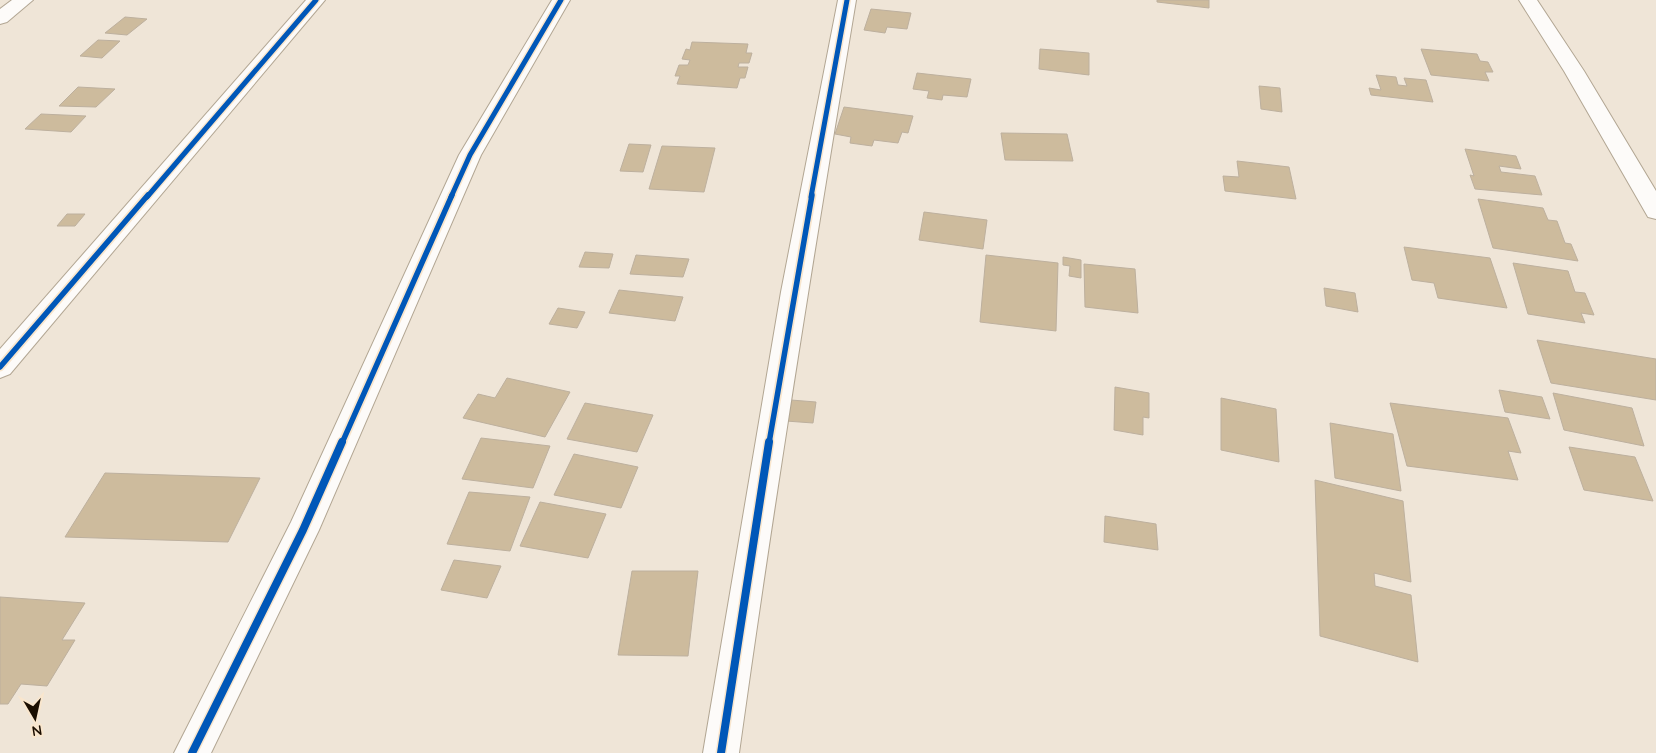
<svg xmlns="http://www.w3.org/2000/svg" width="1656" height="753" font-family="Quicksand,sans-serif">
	<rect width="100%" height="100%" fill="#efe5d7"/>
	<g fill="#cdbb9d" stroke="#bdb09e">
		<path d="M1157 0H1209V8L1157 2Z"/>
		<path d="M871 9 911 13 907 29 887 27 885 33 864 30Z"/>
		<path d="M125 17 147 19 127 35 105 33Z"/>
		<path d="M98 40 120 41 102 58 80 56Z"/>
		<path d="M692 42 748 44 746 53H752L749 63H739L738 67H748L745 78H740L737 88 677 84 680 76H675L679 65H688L690 60 682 59 686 49 690 50Z"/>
		<path d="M1040 49 1089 53V75L1039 69Z"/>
		<path d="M1421 49 1477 54 1480 61 1488 62 1493 72H1485L1489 81 1431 75Z"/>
		<path d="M917 73 971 79 967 97 943 95 942 100 927 98 929 91 913 89Z"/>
		<path d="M1376 75 1396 77 1398 85 1407 86 1404 78 1426 80 1433 102 1371 95 1369 88 1381 90Z"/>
		<path d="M1259 86 1280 88 1282 112 1261 109Z"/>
		<path d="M78 87 115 89 96 107 59 106Z"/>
		<path d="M844 107 913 116 908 133 902 132 898 143 874 140 872 146 850 143 851 137 835 134Z"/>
		<path d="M41 114 86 116 71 132 25 129Z"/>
		<path d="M1001 133 1067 134 1073 161 1005 160Z"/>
		<path d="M629 144 651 145 643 172 620 171Z"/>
		<path d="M662 146 715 148 704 192 649 189Z"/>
		<path d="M1465 149 1516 156 1521 169 1499 166 1501 172 1535 176 1542 195 1475 189 1470 175 1474 176Z"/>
		<path d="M1237 161 1289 167 1296 199 1225 191 1223 176 1239 177Z"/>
		<path d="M1478 199 1543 208 1548 220 1557 221 1565 243 1571 244 1578 261 1493 248Z"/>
		<path d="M924 212 987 220 983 249 919 240Z"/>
		<path d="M67 214H85L75 226H57Z"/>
		<path d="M1404 247 1490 258 1507 308 1438 298 1434 283 1412 280Z"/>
		<path d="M585 252 613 254 609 268 579 267Z"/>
		<path d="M636 255 689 259 683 277 630 274Z"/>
		<path d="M986 255 1058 263 1056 331 980 322Z"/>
		<path d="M1063 257 1081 260V278L1069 276 1070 266 1063 265Z"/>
		<path d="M1513 263 1568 271 1575 292 1585 293 1594 315 1581 313 1585 323 1528 314Z"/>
		<path d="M1084 264 1135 269 1138 313 1085 307Z"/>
		<path d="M1324 288 1355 293 1358 312 1326 306Z"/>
		<path d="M619 290 683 297 675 321 609 313Z"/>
		<path d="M558 308 585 312 577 328 549 324Z"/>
		<path d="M1537 340 1656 359V400L1551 383Z"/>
		<path d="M507 378 570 392 545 437 463 418 478 394 495 398Z"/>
		<path d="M1115 387 1149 393V418L1143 417V435L1114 430Z"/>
		<path d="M1499 390 1542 397 1550 419 1505 412Z"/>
		<path d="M1553 393 1632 408 1644 446 1564 430Z"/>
		<path d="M1221 398 1276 409 1279 462 1221 450Z"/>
		<path d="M791 400 816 402 813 423 786 421Z"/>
		<path d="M585 403 653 415 637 452 567 439Z"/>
		<path d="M1390 403 1508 418 1521 453 1508 451 1518 480 1407 466Z"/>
		<path d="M1330 423 1393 434 1401 491 1335 478Z"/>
		<path d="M481 438 550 446 533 488 462 479Z"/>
		<path d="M1569 447 1635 457 1653 501 1584 490Z"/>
		<path d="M574 454 638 467 621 508 554 495Z"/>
		<path d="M105 473 260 478 228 542 65 537Z"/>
		<path d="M1315 480 1403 501 1411 582 1374 573 1375 586 1411 595 1418 662 1320 636Z"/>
		<path d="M469 492 530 497 510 551 447 544Z"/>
		<path d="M540 502 606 514 588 558 520 546Z"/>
		<path d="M1105 516 1156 524 1158 550 1104 542Z"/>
		<path d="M454 560 501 566 487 598 441 590Z"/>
		<path d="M632 571H698L688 656 618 655Z"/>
		<path d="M0 597 85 603 62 640H75L47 686 21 684 8 704H0Z"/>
	</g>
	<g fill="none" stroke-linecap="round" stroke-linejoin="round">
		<defs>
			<g id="minor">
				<path d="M12 0H33L7 22 0 24V9Z"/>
				<path d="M306 0H325L10 374 0 378V349Z"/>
				<path d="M552 0H570L481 155 319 530 211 753H174L291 522 459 155Z"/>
				<path d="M838 0H856C814 251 774 501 739 753H703L781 292Z"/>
				<path d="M1519 0H1537L1584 71 1656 191V219L1648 217 1564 71Z"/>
			</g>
		</defs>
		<use href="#minor" stroke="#b2a693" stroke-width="2"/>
		<use href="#minor" fill="#fdfbf9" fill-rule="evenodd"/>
		<defs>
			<g id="cycleway-far2">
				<path d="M147 197 316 0"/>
				<path d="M451 197 470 155 561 0"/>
				<path d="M811 197 847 0"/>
			</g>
			<g id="cycleway-far1">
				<path d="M0 367 148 195"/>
				<path d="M342 443 452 195"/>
				<path d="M769 443 812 195"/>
			</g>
			<g id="cycleway">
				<path d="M192 753 303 530 342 442"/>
				<path d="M721 753 769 442"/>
			</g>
		</defs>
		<use href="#cycleway-far2" stroke="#f9e6cd" stroke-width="8"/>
		<use href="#cycleway-far1" stroke="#f9e6cd" stroke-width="9"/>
		<use href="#cycleway" stroke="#f9e6cd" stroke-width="11"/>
		<use href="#cycleway-far2" stroke="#0057b8" stroke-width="5"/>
		<use href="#cycleway-far1" stroke="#0057b8" stroke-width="5.5"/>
		<use href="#cycleway" stroke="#0057b8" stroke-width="8"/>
	</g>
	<g transform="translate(35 718) rotate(171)" stroke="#f9e6cd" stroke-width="4" paint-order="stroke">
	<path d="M0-4L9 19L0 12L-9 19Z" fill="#1b0e00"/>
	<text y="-8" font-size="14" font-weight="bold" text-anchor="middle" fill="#1b0e00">N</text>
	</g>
</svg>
